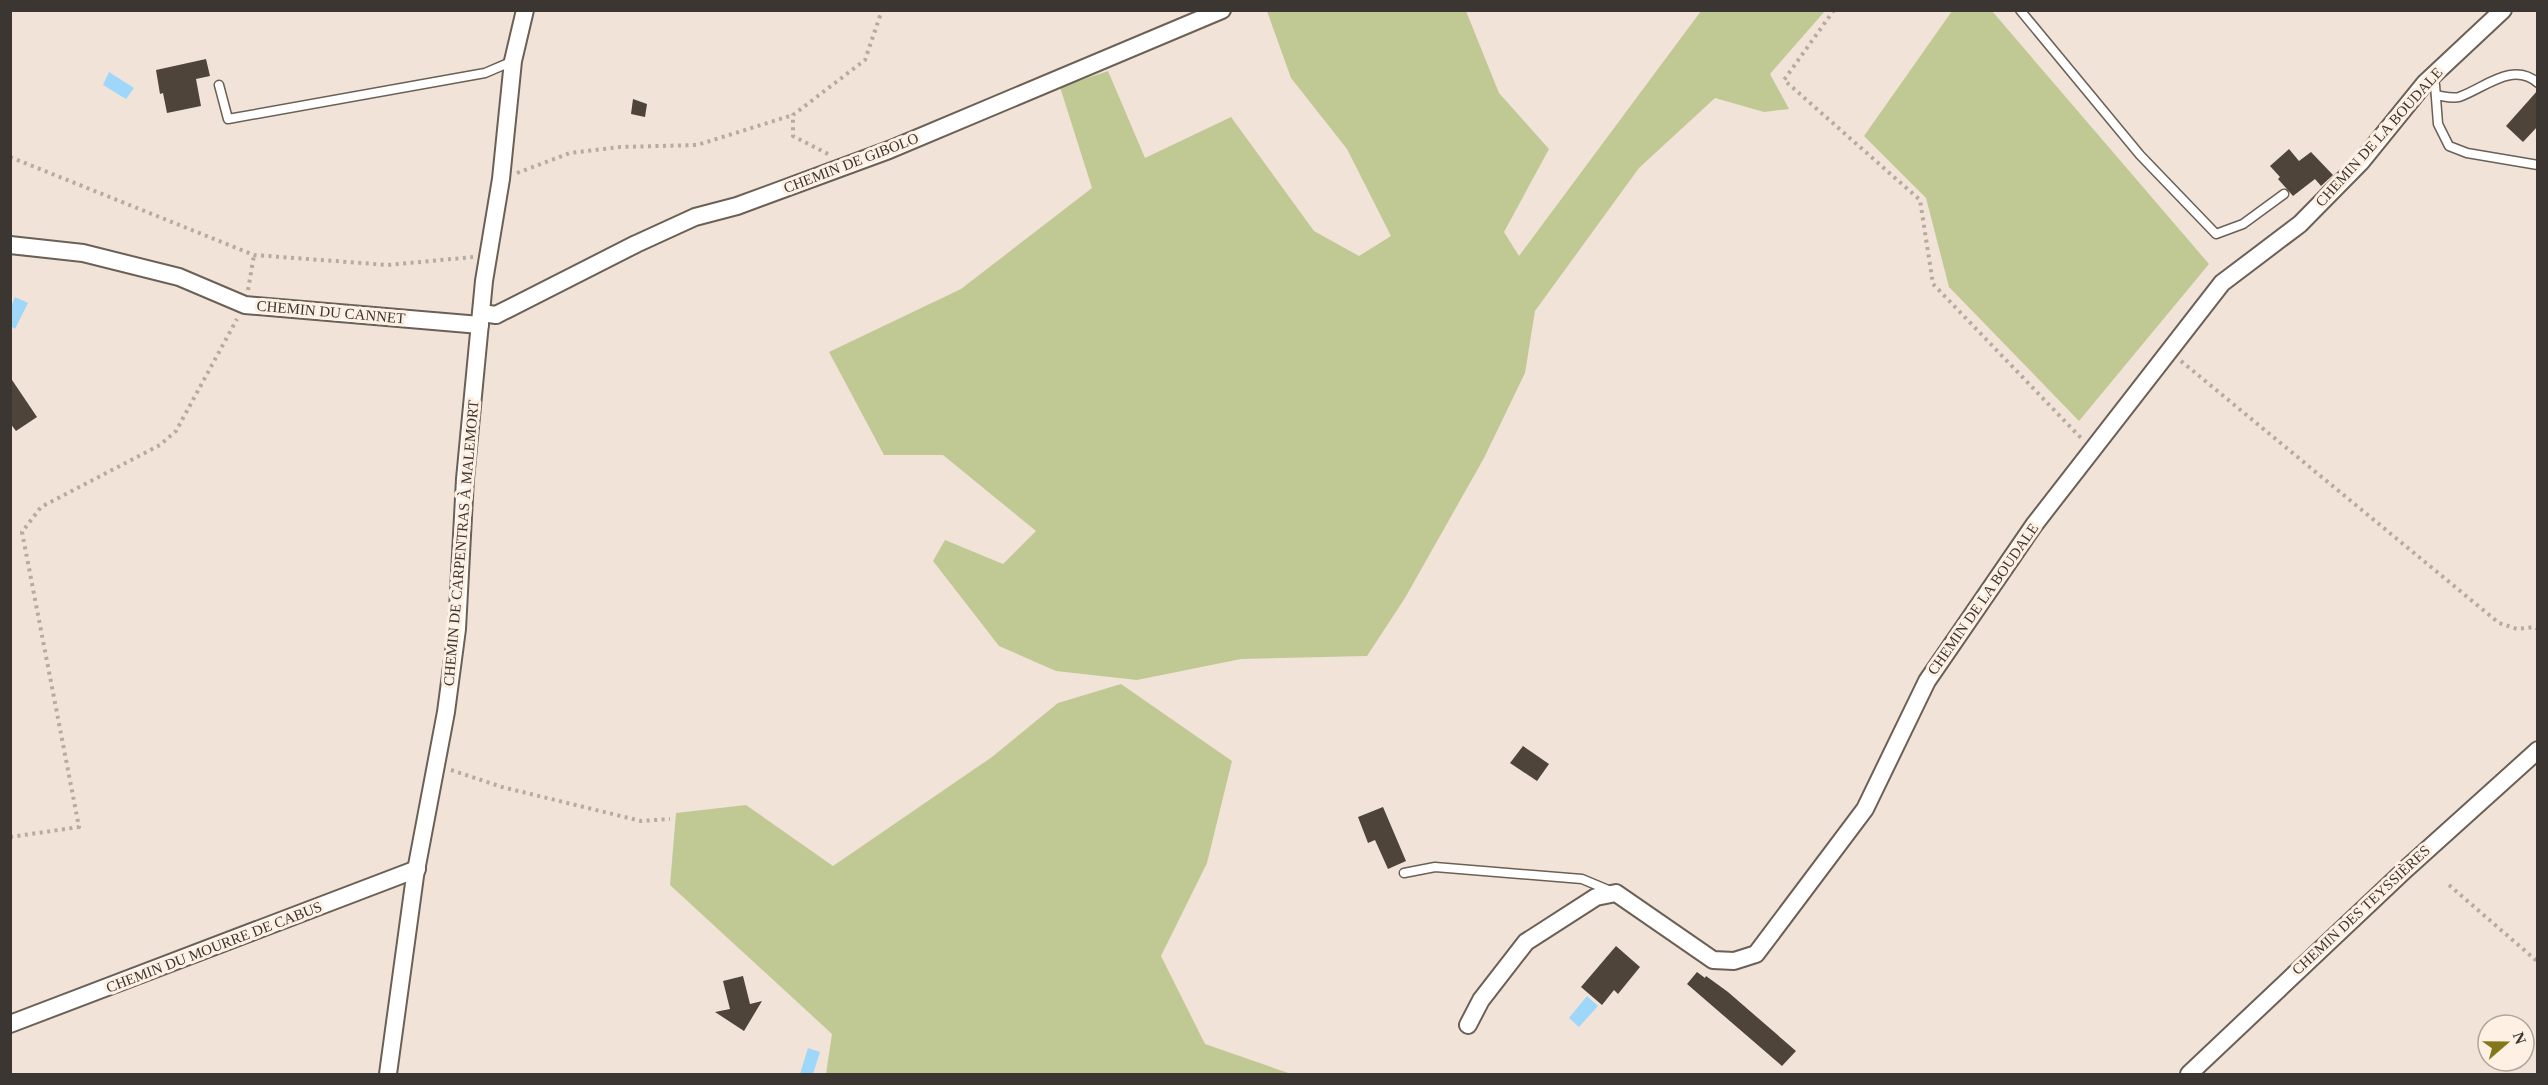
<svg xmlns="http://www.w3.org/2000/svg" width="2548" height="1085" font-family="Georgia,serif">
	<rect width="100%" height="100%" fill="#f1e3d7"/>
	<g fill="#c0c994">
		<path d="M1267 11H1466L1499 93 1549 149 1504 232 1519 256 1701 11H1825L1770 74 1789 109 1764 112 1715 98 1639 168 1535 311 1525 373 1484 458 1405 598 1367 656 1241 659 1137 680 1056 671 999 646 933 561 945 540 1003 564 1036 531 943 455H884L829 352 961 289 1092 188 1060 87 1108 71 1145 158 1231 117 1314 231 1359 256 1391 236 1347 149 1291 78Z"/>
		<path d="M1952 11H1992L2209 264 2079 421 1949 287 1926 198 1864 136Z"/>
		<path d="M1121 684 1232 761 1207 863 1161 956 1205 1044 1291 1074H826L832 1034 670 885 676 813 746 805 833 866 992 757 1058 703Z"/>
	</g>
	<g fill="#9ed7fa">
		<path d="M109 72 134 88 126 99 103 85Z"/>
		<path d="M15 297 28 303 15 329 11 326V307Z"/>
		<path d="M1587 996 1598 1006 1579 1027 1569 1018Z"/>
		<path d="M808 1048 820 1052 813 1074H800Z"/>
	</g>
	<g fill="#4f443a">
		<path d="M206 59 210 76 196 79 201 106 167 113 163 93 160 94 156 70Z"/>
		<path d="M2538 90V126L2523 142 2506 126Z"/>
		<path d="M633 99 647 104 645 117 631 114Z"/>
		<path d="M2289 149 2299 161 2311 152 2333 175 2321 186 2315 179 2293 196 2278 179 2280 177 2270 166Z"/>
		<path d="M10 377 37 417 16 431 10 423Z"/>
		<path d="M1523 746 1549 764 1537 781 1510 763Z"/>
		<path d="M1383 807 1406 861 1388 869 1375 840 1368 843 1358 817Z"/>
		<path d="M1616 946 1640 967 1618 994 1614 990 1602 1005 1581 987Z"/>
		<path d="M1697 972 1705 978 1706 976 1728 992 1796 1051 1782 1066 1687 984Z"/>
		<path d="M743 976 750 1004 762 1001 744 1031 715 1012 730 1009 723 981Z"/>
	</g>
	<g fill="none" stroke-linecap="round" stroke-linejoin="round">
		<defs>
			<g id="service">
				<path d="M2020 10 2140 155 2216 234 2243 224 2284 194"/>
				<path d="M2425 83 2435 85 2438 124 2449 146 2467 153 2538 165"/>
				<path d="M219 85 228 119 485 73 513 61"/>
				<path d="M2436 95C2443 96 2452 99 2459 97 2485 88 2512 61 2538 83"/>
				<path d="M1404 873 1435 867 1582 879 1613 892"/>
			</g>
			<g id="minor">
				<path d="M10 245 83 253 179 277 245 305 480 325"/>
				<path d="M481 313 496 315 636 244 695 217 737 206 889 150 1222 10"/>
				<path d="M10 1024 417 869"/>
				<path d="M1468 1025 1481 1000 1526 942 1596 897 1616 893 1713 960 1734 961 1756 954 1865 809 1927 681 2034 525 2222 283 2300 224 2361 162 2425 83 2503 10"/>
				<path d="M388 1074 415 876 446 712 457 629 465 479 484 281 501 179 513 61 525 10"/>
				<path d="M2189 1074 2406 869 2538 750"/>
			</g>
		</defs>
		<use href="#service" stroke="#6b6055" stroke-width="11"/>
		<use href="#minor" stroke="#6b6055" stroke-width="20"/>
		<g stroke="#b6aba1" stroke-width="4" stroke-dasharray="3 4.5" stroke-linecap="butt">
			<path d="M1834 10 1784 80 1920 200 1933 284 2081 438"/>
			<path d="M828 154 793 136V115L865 60 882 10"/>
			<path d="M10 157 254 255 388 265 473 257"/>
			<path d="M517 173 570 153 620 147 697 145 793 115"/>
			<path d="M248 290 254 255"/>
			<path d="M2181 361 2499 623 2517 629 2534 627 2538 629"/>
			<path d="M451 770 502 787 641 821 670 819"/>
			<path d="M10 837 79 827 22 532 41 507 160 445 176 431 237 319"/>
			<path d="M2449 885 2538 962"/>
		</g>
		<use href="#service" stroke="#fff" stroke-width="8"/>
		<use href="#minor" stroke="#fff" stroke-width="16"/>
	</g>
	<g text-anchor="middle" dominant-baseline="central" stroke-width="6" stroke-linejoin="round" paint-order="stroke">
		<g font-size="15" fill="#3b3631" stroke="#fef1e4">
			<text transform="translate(2379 137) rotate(-48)">CHEMIN DE LA BOUDALE</text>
			<text transform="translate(851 163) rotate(-21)">CHEMIN DE GIBOLO</text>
			<text transform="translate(331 312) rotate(5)">CHEMIN DU CANNET</text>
			<text transform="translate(461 543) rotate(-85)">CHEMIN DE CARPENTRAS À MALEMORT</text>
			<text transform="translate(1983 599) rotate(-55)">CHEMIN DE LA BOUDALE</text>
			<text transform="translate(2361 910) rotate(-43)">CHEMIN DES TEYSSIÈRES</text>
			<text transform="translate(214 947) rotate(-21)">CHEMIN DU MOURRE DE CABUS</text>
		</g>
	</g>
	<rect width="2548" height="1085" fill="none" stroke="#3b3631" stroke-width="24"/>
	<g transform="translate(2506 1043) rotate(70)"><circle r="28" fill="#fef1e4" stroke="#b0a69c" stroke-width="1.5"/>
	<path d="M0-4.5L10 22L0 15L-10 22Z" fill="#84771a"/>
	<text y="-9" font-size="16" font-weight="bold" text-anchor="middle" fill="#3b3631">N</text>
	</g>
</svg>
